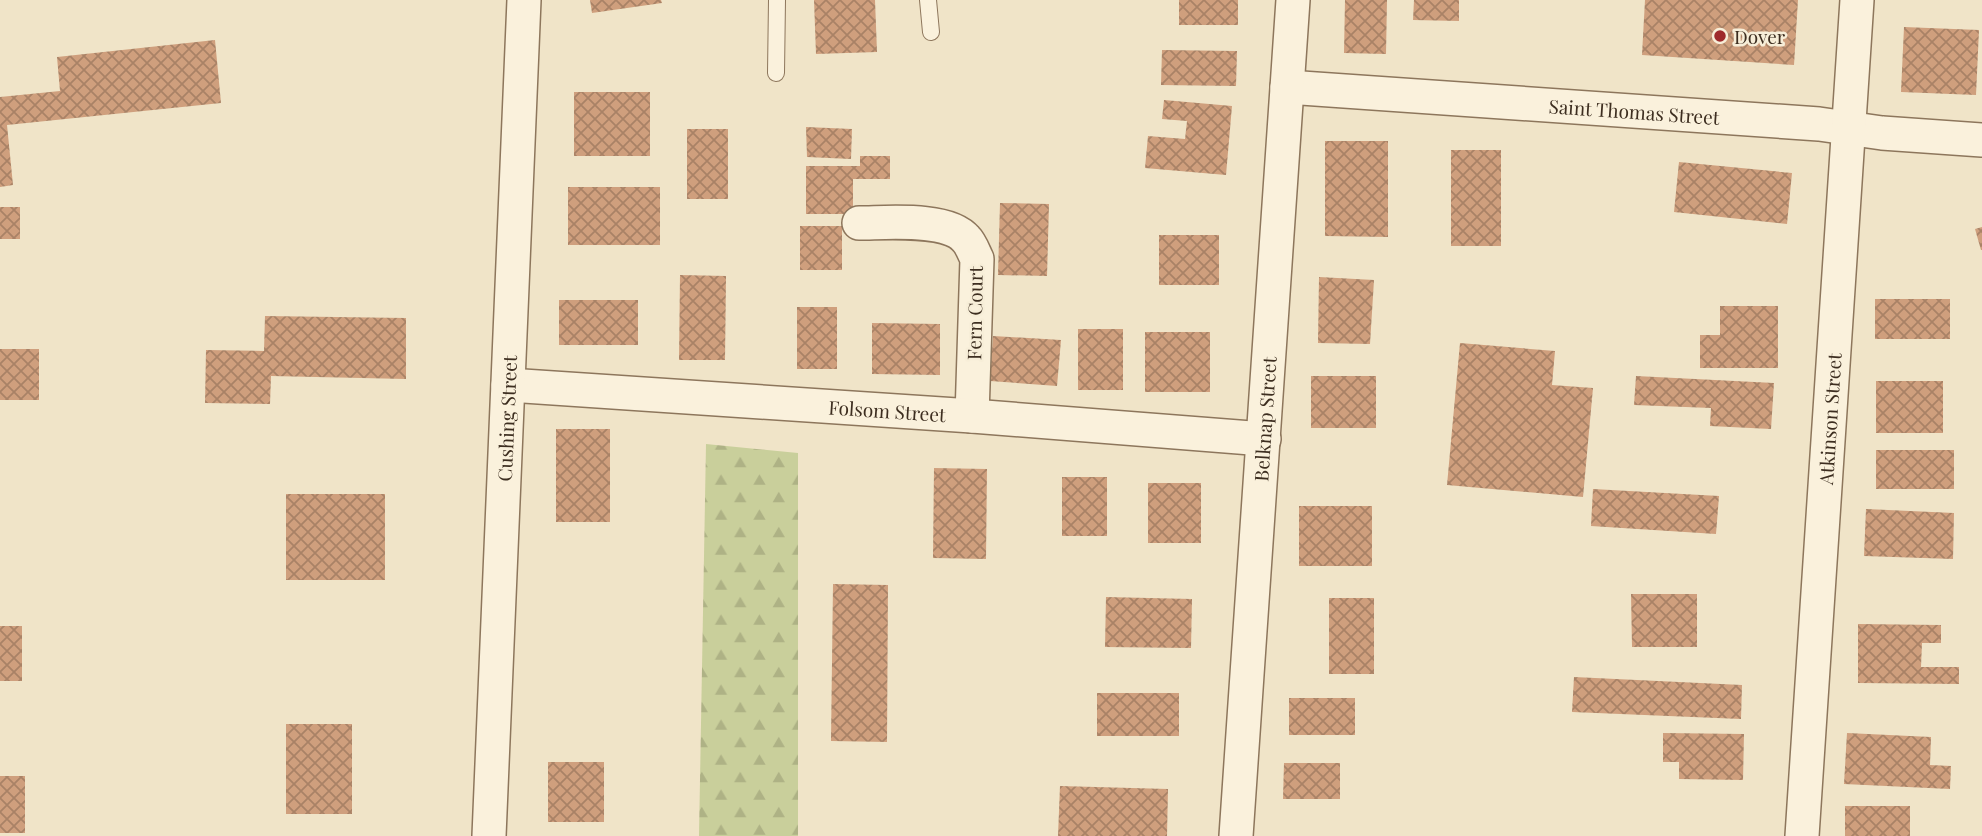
<svg xmlns="http://www.w3.org/2000/svg" width="1982" height="836" font-family="'Playfair Display',serif">
	<defs>
		<pattern id="forest-firs" width="22" height="20" patternUnits="userSpaceOnUse" patternTransform="scale(1.75)"><rect width="22" height="20" fill="#c9cf9b"/><path d="M5 1l3.5 6h-7zM16 11l3.5 6h-7z" fill="#aeb285"/></pattern>
		<pattern id="building-cross-hatch" width="8" height="8" patternUnits="userSpaceOnUse" patternTransform="scale(1.75)"><rect width="8" height="8" fill="#cf9f7d"/><path d="M0 0l8 8M0 8l8-8" fill="none" stroke="#a98266"/></pattern>
	</defs>
	<rect width="100%" height="100%" fill="#f0e4c8"/>
	<path fill="url(#forest-firs)" d="M706 444 798 453V836H699Z"/>
	<g fill="url(#building-cross-hatch)">
		<path d="M590 0H661L662 3 592 13Z"/>
		<path d="M814 0H875L877 52 816 54Z"/>
		<rect x="1179" y="0" width="59" height="25"/>
		<path d="M1345 0H1387L1386 54 1344 53Z"/>
		<path d="M1414 0H1459V21L1413 20Z"/>
		<path d="M1645 0H1798L1794 65 1642 55Z"/>
		<path d="M1904 27 1979 30 1976 95 1901 92Z"/>
		<path d="M215 40 221 103 7 125 13 185 0 187V97L60 91 57 57Z"/>
		<path d="M1162 50 1237 51 1236 86 1161 85Z"/>
		<rect x="574" y="92" width="76" height="64"/>
		<path d="M1164 100 1232 106 1226 175 1145 168 1148 136 1185 139 1187 121 1162 119Z"/>
		<path d="M806 127 852 129 851 159 807 157Z"/>
		<rect x="687" y="129" width="41" height="70"/>
		<path d="M1325 141H1388V237L1325 236Z"/>
		<rect x="1451" y="150" width="50" height="96"/>
		<path d="M860 156H890V179H853V214H806V166H860Z"/>
		<path d="M1679 162 1792 173 1787 224 1674 212Z"/>
		<rect x="568" y="187" width="92" height="58"/>
		<path d="M1000 203 1049 204 1047 276 998 275Z"/>
		<rect x="0" y="207" width="20" height="32"/>
		<rect x="800" y="226" width="42" height="44"/>
		<path d="M1982 227V250H1981L1975 229Z"/>
		<rect x="1159" y="235" width="60" height="50"/>
		<path d="M680 275 726 276 725 360H679Z"/>
		<path d="M1319 277 1374 280 1370 344 1318 343Z"/>
		<rect x="1875" y="299" width="75" height="40"/>
		<rect x="559" y="300" width="79" height="45"/>
		<path d="M1720 306H1778V368H1700V335H1720Z"/>
		<rect x="797" y="307" width="40" height="62"/>
		<path d="M265 316 406 318V379L271 376 270 404 205 403 206 350 264 351Z"/>
		<path d="M872 323 940 324V375L872 374Z"/>
		<rect x="1078" y="329" width="45" height="61"/>
		<rect x="1145" y="332" width="65" height="60"/>
		<path d="M993 336 1061 340 1057 386 990 381Z"/>
		<path d="M1460 343 1555 351 1552 385 1593 388 1583 497 1447 485Z"/>
		<rect x="0" y="349" width="39" height="51"/>
		<rect x="1311" y="376" width="65" height="52"/>
		<path d="M1636 376 1774 383 1771 429 1710 426 1711 408 1634 405Z"/>
		<rect x="1876" y="381" width="67" height="52"/>
		<rect x="556" y="429" width="54" height="93"/>
		<rect x="1876" y="450" width="78" height="39"/>
		<path d="M934 468 987 469 986 559 933 558Z"/>
		<rect x="1062" y="477" width="45" height="59"/>
		<rect x="1148" y="483" width="53" height="60"/>
		<path d="M1593 489 1719 496 1716 534 1591 526Z"/>
		<rect x="286" y="494" width="99" height="86"/>
		<rect x="1299" y="506" width="73" height="60"/>
		<path d="M1866 509 1954 513 1953 559 1864 556Z"/>
		<path d="M833 584 888 585 887 742 831 741Z"/>
		<path d="M1631 594H1697V647H1632Z"/>
		<path d="M1106 597 1192 599 1191 648 1105 647Z"/>
		<rect x="1329" y="598" width="45" height="76"/>
		<path d="M1858 624 1941 625V643H1922L1921 667H1959V684L1858 683Z"/>
		<rect x="0" y="626" width="22" height="55"/>
		<path d="M1574 677 1742 685 1741 719 1572 712Z"/>
		<rect x="1097" y="693" width="82" height="43"/>
		<rect x="1289" y="698" width="66" height="37"/>
		<rect x="286" y="724" width="66" height="90"/>
		<path d="M1663 733 1744 734 1743 780 1679 779V762H1663Z"/>
		<path d="M1847 733 1931 737 1930 765 1951 766 1950 789 1844 784Z"/>
		<rect x="548" y="762" width="56" height="60"/>
		<path d="M1284 763H1340V799H1283Z"/>
		<rect x="0" y="776" width="25" height="57"/>
		<path d="M1060 786 1168 789 1167 836H1058Z"/>
		<rect x="1845" y="806" width="65" height="30"/>
	</g>
	<g fill="none" stroke-linecap="round" stroke-linejoin="round">
		<defs>
			<g id="lane">
				<path d="M928 0 931 32"/>
				<path d="M776 73 777 0"/>
			</g>
			<g id="street">
				<path id="s1" d="M1287 87 1819 124 1882 133 1982 140"/>
				<path d="M859 223C886 223 948 217 966 239 971 244 974 253 977 259L972 416"/>
				<path id="s2" d="M508 385 972 416 1264 439"/>
				<path id="s3" d="M489 836 524 0"/>
				<path id="s4" d="M1236 836 1293 0"/>
				<path id="s5" d="M1802 836 1857 0"/>
			</g>
		</defs>
		<use href="#lane" stroke="#8d765c" stroke-width="18"/>
		<use href="#street" stroke="#8d765c" stroke-width="36"/>
		<use href="#lane" stroke="#faf1dc" stroke-width="16"/>
		<use href="#street" stroke="#faf1dc" stroke-width="33"/>
	</g>
	<circle fill="#9e2a2b" stroke="#f7eed8" stroke-width="2.5" cx="1720" cy="36" r="7"/>
	<g text-anchor="middle" dominant-baseline="central" stroke-width="5" stroke-linejoin="round" paint-order="stroke">
		<g font-size="19" fill="#3d2e20" stroke="#f7eed8" text-anchor="start">
			<text x="1734" y="36">Dover</text>
		</g>
		<g font-size="19" fill="#3d2e20" stroke="#f7eed8">
			<text stroke="none"><textPath href="#s1" startOffset="348">Saint Thomas Street</textPath></text>
			<text transform="translate(974 313) rotate(-89)">Fern Court</text>
			<text stroke="none"><textPath href="#s2" startOffset="380">Folsom Street</textPath></text>
			<text stroke="none"><textPath href="#s3" startOffset="418">Cushing Street</textPath></text>
			<text stroke="none"><textPath href="#s4" startOffset="418">Belknap Street</textPath></text>
			<text stroke="none"><textPath href="#s5" startOffset="418">Atkinson Street</textPath></text>
		</g>
	</g>
</svg>
